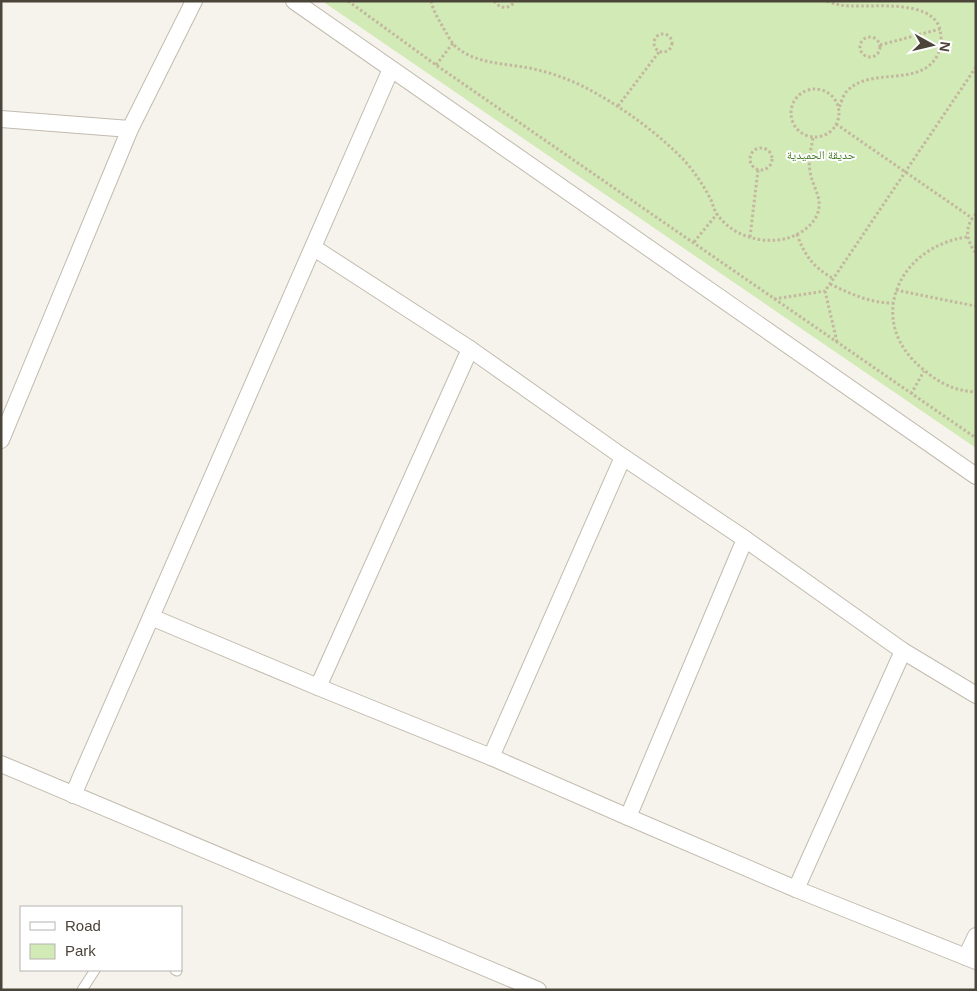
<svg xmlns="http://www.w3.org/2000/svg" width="977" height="991" font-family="Arial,'Noto Naskh Arabic',sans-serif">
	<rect width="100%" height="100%" fill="#f6f3ec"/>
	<path fill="#d2eab5" d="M326 1H976V448L325 3Z"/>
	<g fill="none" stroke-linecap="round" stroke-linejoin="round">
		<defs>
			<g id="lane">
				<path d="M175 970 177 971"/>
				<path d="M82 990 95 970"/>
			</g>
			<g id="street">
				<path d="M294 1 976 476"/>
				<path d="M1 119 130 129"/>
				<path d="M314 248 470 349 623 457 745 539 903 651 976 695"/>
				<path d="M1 440 130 129 194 1"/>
				<path d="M151 617 318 687 491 757 628 817 796 889 976 961"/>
				<path d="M318 687 470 349"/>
				<path d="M491 757 623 457"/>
				<path d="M1 764 538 990"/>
				<path d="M73 795 391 69"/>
				<path d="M628 817 745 539"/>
				<path d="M796 889 903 651"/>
				<path d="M966 957 976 936"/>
			</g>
		</defs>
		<use href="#lane" stroke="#c2bbae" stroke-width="11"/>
		<use href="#street" stroke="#c2bbae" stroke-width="18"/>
		<g stroke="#c4b79f" stroke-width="3" stroke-dasharray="2.5 2.5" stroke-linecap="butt">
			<path d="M348 1 436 65 976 438"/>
			<path d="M431 1C433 11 439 20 444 29 447 34 450 40 454 45 474 64 503 63 529 68 554 73 577 82 599 95 630 113 658 134 683 159 694 171 704 186 711 200 713 205 714 210 717 214 731 235 760 244 784 239 797 236 811 228 817 215 824 198 812 187 810 171 808 160 811 149 813 138"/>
			<path d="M494 1C500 9 509 10 515 1"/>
			<path d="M827 1C835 4 842 6 850 6 876 7 927 0 939 26 942 36 942 46 937 56 919 88 871 66 847 91 843 95 841 103 839 108"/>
			<circle cx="663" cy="43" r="9"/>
			<circle cx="870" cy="47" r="10"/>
			<path d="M880 45 940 29"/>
			<path d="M436 65 453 43"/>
			<circle cx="815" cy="113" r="24"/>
			<path d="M618 106 659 52"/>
			<path d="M836 124 972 218"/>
			<circle cx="761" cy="159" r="11"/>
			<path d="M976 214C964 226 966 241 976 253"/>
			<path d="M797 234C804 255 814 268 834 279"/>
			<path d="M750 237 758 170"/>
			<path d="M967 237C897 247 864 323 924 370 939 383 955 391 976 392"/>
			<path d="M694 242 717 214"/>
			<path d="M830 284C851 294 870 303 893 303"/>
			<path d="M896 290 975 306"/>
			<path d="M774 299 825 291"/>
			<path d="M837 342 825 291 976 67"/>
			<path d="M911 394 924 371"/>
		</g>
		<use href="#lane" stroke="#fff" stroke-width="9"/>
		<use href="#street" stroke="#fff" stroke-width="16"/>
	</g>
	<g text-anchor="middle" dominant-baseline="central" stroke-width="4" stroke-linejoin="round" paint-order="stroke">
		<g font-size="12" fill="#4a7f2a" stroke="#fff">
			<text x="821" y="155">حديقة الحميدية</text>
		</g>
	</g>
	<rect width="977" height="991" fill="none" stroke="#4b4439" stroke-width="5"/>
	<rect x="20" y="906" width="162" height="65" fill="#ffffff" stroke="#b7b4b0"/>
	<rect x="30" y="922" width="25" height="8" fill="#ffffff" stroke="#b7b4b0"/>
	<text x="65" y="931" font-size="15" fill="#4b4439">Road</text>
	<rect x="30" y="944" width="25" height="15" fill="#d2eab5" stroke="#b7b4b0"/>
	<text x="65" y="956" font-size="15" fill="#4b4439">Park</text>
	<g transform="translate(932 45) rotate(98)" stroke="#ffffff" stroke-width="4" paint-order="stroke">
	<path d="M0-4L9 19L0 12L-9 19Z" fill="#4b4439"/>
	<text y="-8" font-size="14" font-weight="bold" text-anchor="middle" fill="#4b4439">N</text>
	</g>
</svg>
